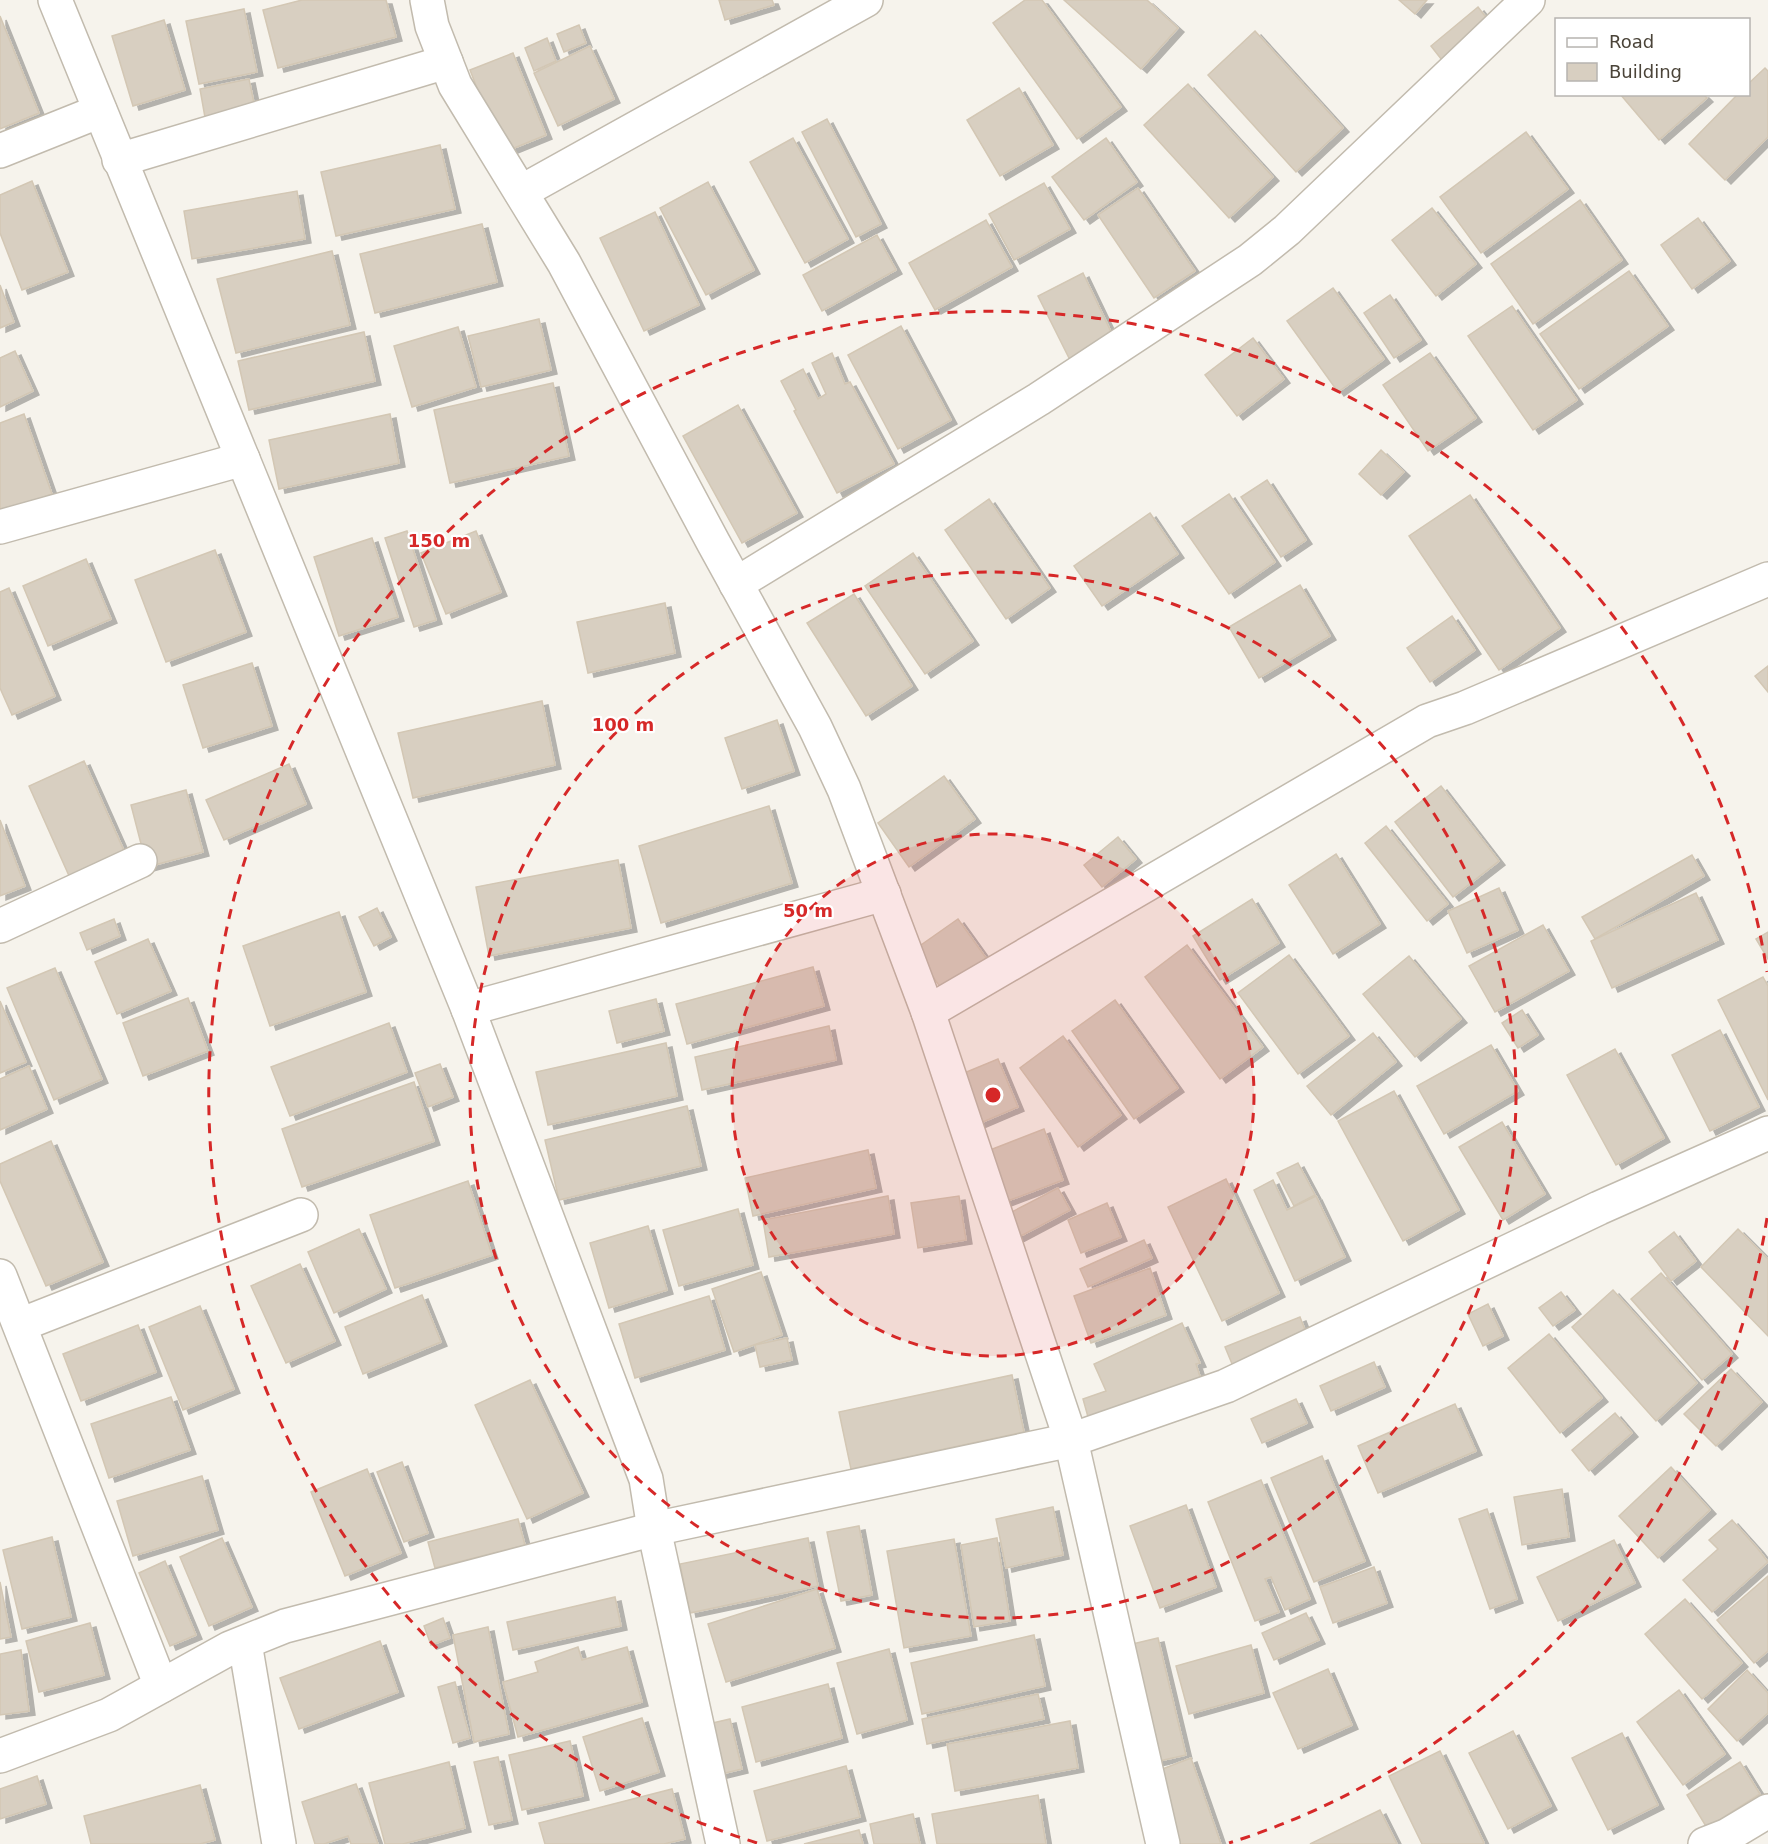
<svg xmlns="http://www.w3.org/2000/svg" width="1768" height="1844" font-family="'DejaVu Sans',sans-serif">
	<defs>
		<filter id="shadow"><feDropShadow dx="6" dy="4" stdDeviation="0" flood-color="#0004"/></filter>
	</defs>
	<rect width="100%" height="100%" fill="#f6f3ec"/>
	<g fill="#d8cfc1" stroke="#d3c7b4" stroke-width="1.5" filter="url(#shadow)">
		<path d="M302 0H386L396 37 278 68 263 10Z"/>
		<path d="M719 0H772L774 5 725 20Z"/>
		<path d="M1025 0H1042L1121 107 1077 139 993 23Z"/>
		<path d="M1064 0H1147L1178 28 1141 69Z"/>
		<path d="M1399 0H1427L1415 14Z"/>
		<path d="M1478 7 1492 25 1445 64 1431 46Z"/>
		<path d="M244 9 257 72 199 84 186 21Z"/>
		<path d="M0 16 39 113 0 129Z"/>
		<path d="M164 20 185 90 133 106 112 36Z"/>
		<path d="M579 25 586 43 564 52 557 34Z"/>
		<path d="M1255 31 1343 128 1296 172 1208 75Z"/>
		<path d="M547 38 556 61 534 71 525 48Z"/>
		<path d="M590 46 614 99 558 126 534 73Z"/>
		<path d="M513 53 546 135 502 153 470 70Z"/>
		<path d="M1765 68 1768 71V137L1725 180 1689 144 1738 94H1748V84Z"/>
		<path d="M249 79 256 113 206 123 200 89Z"/>
		<path d="M1188 84 1273 177 1229 218 1144 125Z"/>
		<path d="M1019 88 1053 145 1000 176 967 120Z"/>
		<path d="M1620 94H1703L1707 98 1659 140Z"/>
		<path d="M827 119 881 224 856 237 802 132Z"/>
		<path d="M1526 132 1568 189 1481 253 1440 197Z"/>
		<path d="M793 138 848 239 805 263 750 162Z"/>
		<path d="M1106 138 1137 182 1084 220 1052 177Z"/>
		<path d="M440 145 455 209 336 236 321 172Z"/>
		<path d="M32 181 68 272 22 290 0 233V195Z"/>
		<path d="M708 182 754 270 706 295 660 208Z"/>
		<path d="M1044 183 1070 229 1014 260 989 214Z"/>
		<path d="M1138 188 1195 271 1154 298 1098 215Z"/>
		<path d="M297 191 305 239 192 259 184 211Z"/>
		<path d="M1580 200 1622 260 1533 324 1491 264Z"/>
		<path d="M1432 208 1476 264 1436 296 1392 240Z"/>
		<path d="M655 212 699 305 644 331 600 238Z"/>
		<path d="M1698 218 1730 261 1692 289 1661 245Z"/>
		<path d="M986 220 1012 267 935 310 909 263Z"/>
		<path d="M482 224 497 282 375 313 360 254Z"/>
		<path d="M877 235 896 270 822 311 803 275Z"/>
		<path d="M332 251 350 325 236 353 217 279Z"/>
		<path d="M1629 271 1668 326 1579 389 1540 334Z"/>
		<path d="M1083 273 1114 338 1070 360 1038 296Z"/>
		<path d="M0 285 14 322 0 328Z"/>
		<path d="M1333 288 1384 359 1338 392 1287 321Z"/>
		<path d="M1390 295 1421 340 1394 358 1364 313Z"/>
		<path d="M1512 306 1577 400 1533 430 1468 336Z"/>
		<path d="M539 319 551 370 481 387 468 336Z"/>
		<path d="M901 326 951 420 898 449 848 355Z"/>
		<path d="M458 327 476 387 412 407 394 346Z"/>
		<path d="M364 332 375 381 249 410 238 361Z"/>
		<path d="M1253 338 1284 379 1237 416 1205 375Z"/>
		<path d="M15 351 33 391 0 407V358Z"/>
		<path d="M832 353 845 384 850 382 894 464 837 493 794 411 796 410 781 381 803 369 818 399 826 394 812 363Z"/>
		<path d="M1430 353 1476 418 1428 451 1383 385Z"/>
		<path d="M553 383 569 456 450 483 434 410Z"/>
		<path d="M738 405 797 513 742 543 683 436Z"/>
		<path d="M24 414 52 494 0 513V423Z"/>
		<path d="M390 414 399 463 279 489 269 440Z"/>
		<path d="M1381 450 1404 472 1381 495 1359 474Z"/>
		<path d="M1267 480 1306 540 1281 557 1241 497Z"/>
		<path d="M1229 494 1275 562 1229 594 1182 526Z"/>
		<path d="M1470 495 1560 628 1499 670 1409 536Z"/>
		<path d="M989 499 1050 588 1006 619 945 530Z"/>
		<path d="M1150 513 1178 554 1102 606 1074 566Z"/>
		<path d="M407 531 436 620 414 627 385 538Z"/>
		<path d="M476 531 501 592 446 614 421 553Z"/>
		<path d="M372 538 398 617 339 636 314 557Z"/>
		<path d="M215 550 246 632 166 662 135 580Z"/>
		<path d="M913 553 973 641 925 674 865 586Z"/>
		<path d="M86 559 111 619 48 646 23 586Z"/>
		<path d="M1300 585 1330 636 1259 678 1229 627Z"/>
		<path d="M9 588 55 696 12 715 0 688V592Z"/>
		<path d="M854 594 912 686 866 716 807 623Z"/>
		<path d="M665 603 675 653 588 673 577 622Z"/>
		<path d="M1452 616 1475 650 1430 682 1407 648Z"/>
		<path d="M252 663 272 726 203 748 183 685Z"/>
		<path d="M1768 666V692L1755 676Z"/>
		<path d="M542 701 555 765 413 798 398 733Z"/>
		<path d="M777 720 794 771 742 789 725 738Z"/>
		<path d="M84 761 125 853 70 878 29 786Z"/>
		<path d="M289 764 306 804 224 840 206 800Z"/>
		<path d="M944 776 975 819 909 867 878 823Z"/>
		<path d="M1441 786 1499 861 1453 897 1395 822Z"/>
		<path d="M186 790 203 852 147 867 131 805Z"/>
		<path d="M769 806 792 883 661 923 639 846Z"/>
		<path d="M0 820 25 886 0 896Z"/>
		<path d="M1386 826 1448 904 1427 921 1365 843Z"/>
		<path d="M1118 837 1136 859 1102 887 1084 865Z"/>
		<path d="M1336 854 1380 924 1333 954 1289 885Z"/>
		<path d="M1692 855 1704 876 1595 939 1582 917Z"/>
		<path d="M618 860 631 928 489 956 476 887Z"/>
		<path d="M1499 888 1518 930 1467 953 1448 911Z"/>
		<path d="M1696 893 1718 940 1612 988 1591 941Z"/>
		<path d="M1252 899 1279 943 1220 980 1193 936Z"/>
		<path d="M377 908 391 937 374 946 359 917Z"/>
		<path d="M339 912 366 992 270 1026 243 946Z"/>
		<path d="M114 919 120 936 87 950 80 933Z"/>
		<path d="M958 919 989 962 945 994 914 950Z"/>
		<path d="M1543 925 1569 971 1495 1012 1469 966Z"/>
		<path d="M1768 932V959L1756 939Z"/>
		<path d="M148 939 171 991 117 1014 95 962Z"/>
		<path d="M1187 945 1263 1047 1220 1079 1145 977Z"/>
		<path d="M1289 955 1349 1036 1298 1074 1238 993Z"/>
		<path d="M1409 956 1461 1019 1415 1057 1363 994Z"/>
		<path d="M813 967 824 1006 687 1044 676 1004Z"/>
		<path d="M55 968 102 1079 54 1100 7 988Z"/>
		<path d="M1763 977 1768 986V1100L1718 1000Z"/>
		<path d="M188 998 208 1051 143 1076 123 1023Z"/>
		<path d="M656 999 664 1031 617 1043 609 1011Z"/>
		<path d="M1115 1000 1178 1088 1134 1119 1072 1031Z"/>
		<path d="M0 1001 26 1062 0 1073Z"/>
		<path d="M1522 1010 1538 1035 1518 1048 1502 1023Z"/>
		<path d="M389 1023 407 1072 290 1116 271 1067Z"/>
		<path d="M829 1026 836 1060 702 1090 695 1057Z"/>
		<path d="M1720 1030 1759 1107 1710 1131 1672 1055Z"/>
		<path d="M1373 1033 1396 1062 1331 1115 1307 1086Z"/>
		<path d="M1063 1036 1121 1115 1078 1147 1020 1068Z"/>
		<path d="M666 1043 677 1096 548 1125 536 1072Z"/>
		<path d="M1491 1045 1518 1091 1444 1134 1417 1086Z"/>
		<path d="M1615 1049 1664 1138 1616 1165 1567 1075Z"/>
		<path d="M998 1059 1018 1107 978 1124 957 1076Z"/>
		<path d="M440 1064 453 1097 428 1107 415 1073Z"/>
		<path d="M29 1066 47 1109 0 1130V1079Z"/>
		<path d="M414 1082 434 1141 302 1187 282 1129Z"/>
		<path d="M1394 1091 1459 1210 1403 1241 1338 1121Z"/>
		<path d="M687 1106 701 1166 559 1200 545 1140Z"/>
		<path d="M1502 1122 1545 1194 1503 1220 1459 1147Z"/>
		<path d="M1044 1129 1063 1180 1005 1202 985 1152Z"/>
		<path d="M51 1141 103 1262 46 1286 0 1181V1164Z"/>
		<path d="M868 1150 876 1188 753 1216 745 1178Z"/>
		<path d="M1298 1163 1315 1195 1294 1206 1277 1173Z"/>
		<path d="M1226 1179 1279 1293 1222 1321 1168 1207Z"/>
		<path d="M1273 1180 1287 1210 1316 1196 1345 1257 1295 1281 1254 1190Z"/>
		<path d="M468 1181 492 1255 395 1288 370 1215Z"/>
		<path d="M1058 1188 1070 1210 1017 1238 1006 1215Z"/>
		<path d="M888 1196 894 1234 769 1257 763 1220Z"/>
		<path d="M959 1196 966 1240 918 1248 911 1203Z"/>
		<path d="M1107 1203 1121 1237 1081 1253 1068 1220Z"/>
		<path d="M738 1209 753 1265 679 1286 663 1230Z"/>
		<path d="M648 1226 667 1290 609 1308 590 1243Z"/>
		<path d="M359 1229 386 1289 334 1313 308 1252Z"/>
		<path d="M1738 1229 1768 1259V1336L1701 1267Z"/>
		<path d="M1674 1232 1696 1261 1671 1281 1649 1252Z"/>
		<path d="M1144 1240 1152 1258 1088 1287 1080 1269Z"/>
		<path d="M300 1264 335 1341 286 1363 251 1286Z"/>
		<path d="M1150 1268 1166 1315 1091 1343 1074 1296Z"/>
		<path d="M761 1272 782 1335 734 1352 712 1289Z"/>
		<path d="M1661 1273 1732 1354 1702 1380 1631 1299Z"/>
		<path d="M1613 1290 1697 1383 1656 1421 1572 1327Z"/>
		<path d="M1561 1292 1575 1310 1553 1326 1539 1308Z"/>
		<path d="M422 1295 441 1342 363 1374 345 1327Z"/>
		<path d="M709 1296 725 1350 635 1378 619 1324Z"/>
		<path d="M1488 1304 1503 1336 1483 1346 1468 1314Z"/>
		<path d="M200 1306 234 1389 183 1410 149 1327Z"/>
		<path d="M1300 1317 1309 1340 1235 1371 1225 1347Z"/>
		<path d="M1182 1323 1200 1363 1196 1364 1204 1389 1090 1424 1083 1399 1106 1391 1094 1364Z"/>
		<path d="M138 1325 156 1372 81 1401 63 1354Z"/>
		<path d="M1549 1334 1602 1398 1560 1433 1508 1368Z"/>
		<path d="M787 1338 792 1360 760 1367 755 1345Z"/>
		<path d="M1374 1362 1385 1387 1331 1411 1320 1386Z"/>
		<path d="M1731 1369 1762 1402 1716 1446 1684 1414Z"/>
		<path d="M1012 1375 1024 1432 851 1469 839 1412Z"/>
		<path d="M530 1380 583 1493 527 1519 475 1405Z"/>
		<path d="M171 1397 190 1450 109 1478 91 1424Z"/>
		<path d="M1296 1399 1307 1423 1262 1443 1251 1419Z"/>
		<path d="M1455 1404 1476 1451 1378 1493 1358 1446Z"/>
		<path d="M1615 1413 1632 1433 1589 1471 1572 1450Z"/>
		<path d="M1322 1456 1365 1561 1314 1582 1271 1478Z"/>
		<path d="M402 1462 428 1533 404 1542 377 1472Z"/>
		<path d="M1671 1467 1710 1510 1658 1558 1619 1516Z"/>
		<path d="M367 1469 401 1553 345 1576 311 1492Z"/>
		<path d="M202 1476 218 1530 133 1556 117 1501Z"/>
		<path d="M1261 1480 1310 1599 1285 1610 1271 1577 1265 1579 1279 1612 1255 1621 1208 1502Z"/>
		<path d="M1562 1489 1569 1537 1522 1545 1514 1497Z"/>
		<path d="M1186 1505 1216 1587 1160 1608 1130 1526Z"/>
		<path d="M1053 1507 1063 1555 1006 1568 996 1519Z"/>
		<path d="M1487 1509 1517 1599 1490 1609 1459 1519Z"/>
		<path d="M518 1519 525 1545 435 1568 428 1542Z"/>
		<path d="M1732 1520 1758 1549 1768 1562 1712 1612 1683 1580 1718 1549 1709 1540Z"/>
		<path d="M859 1526 872 1595 841 1601 827 1532Z"/>
		<path d="M52 1537 71 1617 22 1629 3 1550Z"/>
		<path d="M222 1538 252 1607 209 1626 180 1557Z"/>
		<path d="M808 1538 818 1586 690 1613 680 1564Z"/>
		<path d="M997 1538 1010 1621 974 1627 961 1545Z"/>
		<path d="M954 1539 971 1636 904 1648 887 1551Z"/>
		<path d="M1614 1540 1635 1583 1558 1621 1537 1577Z"/>
		<path d="M165 1561 196 1635 170 1646 139 1573Z"/>
		<path d="M1374 1567 1387 1603 1333 1623 1320 1587Z"/>
		<path d="M1768 1576V1651L1754 1663 1717 1620Z"/>
		<path d="M0 1582 11 1637 0 1639Z"/>
		<path d="M817 1589 835 1648 726 1682 708 1624Z"/>
		<path d="M615 1597 621 1626 513 1650 507 1622Z"/>
		<path d="M1685 1599 1742 1663 1702 1699 1645 1634Z"/>
		<path d="M1306 1613 1319 1640 1274 1660 1262 1633Z"/>
		<path d="M443 1618 450 1638 431 1645 424 1626Z"/>
		<path d="M90 1623 104 1675 39 1692 26 1641Z"/>
		<path d="M488 1627 509 1734 474 1742 453 1635Z"/>
		<path d="M1034 1635 1045 1686 922 1714 911 1663Z"/>
		<path d="M1158 1638 1186 1755 1155 1762 1128 1645Z"/>
		<path d="M380 1641 398 1692 299 1729 280 1678Z"/>
		<path d="M1251 1645 1264 1693 1189 1714 1176 1666Z"/>
		<path d="M578 1647 582 1660 627 1647 642 1702 518 1737 503 1682 538 1672 535 1662Z"/>
		<path d="M889 1649 907 1720 857 1734 837 1663Z"/>
		<path d="M21 1650 29 1711 0 1715V1654Z"/>
		<path d="M1328 1669 1352 1725 1298 1749 1273 1693Z"/>
		<path d="M1747 1670 1768 1693V1713L1737 1741 1708 1709Z"/>
		<path d="M455 1682 470 1738 453 1743 438 1687Z"/>
		<path d="M828 1684 842 1738 756 1762 742 1707Z"/>
		<path d="M1679 1690 1725 1754 1683 1785 1637 1722Z"/>
		<path d="M1038 1694 1044 1719 927 1744 922 1719Z"/>
		<path d="M642 1718 659 1772 600 1791 583 1737Z"/>
		<path d="M730 1719 742 1769 721 1774 708 1724Z"/>
		<path d="M1070 1721 1078 1768 955 1791 947 1744Z"/>
		<path d="M1513 1731 1551 1806 1508 1829 1469 1753Z"/>
		<path d="M1622 1733 1658 1805 1608 1830 1572 1758Z"/>
		<path d="M570 1741 583 1796 522 1810 509 1755Z"/>
		<path d="M1440 1751 1484 1843 1482 1844H1422L1389 1776Z"/>
		<path d="M498 1757 512 1820 489 1825 474 1762Z"/>
		<path d="M1191 1758 1221 1844H1178L1152 1773Z"/>
		<path d="M449 1762 465 1828 403 1844H385L369 1783Z"/>
		<path d="M1740 1762 1760 1794 1707 1828 1687 1795Z"/>
		<path d="M846 1766 860 1817 767 1841 754 1791Z"/>
		<path d="M37 1776 46 1804 0 1819V1789Z"/>
		<path d="M356 1784 378 1844H351L348 1836 324 1844H315L302 1802Z"/>
		<path d="M200 1785 215 1840 200 1844H91L84 1816Z"/>
		<path d="M672 1789 685 1839 664 1844H545L539 1823Z"/>
		<path d="M1038 1795 1046 1844H937L932 1814Z"/>
		<path d="M1380 1810 1397 1844H1310Z"/>
		<path d="M913 1814 920 1844H874L870 1824Z"/>
		<path d="M859 1830 863 1844H804Z"/>
	</g>
	<g fill="none" stroke-linecap="round" stroke-linejoin="round">
		<defs>
			<g id="minor">
				<path d="M55 0 468 1009 646 1479 654 1529 723 1844"/>
				<path d="M427 0 432 26 455 85 564 263 713 542 815 727 844 789 928 1012 1071 1440 1163 1844"/>
				<path d="M0 151 100 111"/>
				<path d="M119 160 446 62"/>
				<path d="M521 192 866 0"/>
				<path d="M0 527 243 459"/>
				<path d="M736 584 1039 399 1250 260 1287 230 1528 0"/>
				<path d="M0 926 140 861"/>
				<path d="M468 1009 884 894"/>
				<path d="M928 1012 1427 721 1465 708 1768 579"/>
				<path d="M0 1276 161 1686"/>
				<path d="M20 1325 301 1215"/>
				<path d="M245 1643 279 1844"/>
				<path d="M0 1756 109 1715 230 1648 285 1626 654 1529 1071 1440 1226 1386 1599 1208 1768 1133"/>
				<path d="M1705 1844 1728 1835 1768 1811"/>
			</g>
		</defs>
		<use href="#minor" stroke="#c2bbae" stroke-width="36"/>
		<use href="#minor" stroke="#fff" stroke-width="33"/>
	</g>
	<circle cx="993" cy="1095" r="261" fill="#d62828" fill-opacity=".12"/>
	<g fill="none" stroke="#d62828" stroke-width="3" stroke-dasharray="10 8">
		<circle cx="993" cy="1095" r="261"/>
		<circle cx="993" cy="1095" r="523"/>
		<path d="M1767 1218A784 784 0 0 1 1229 1843M757 1843A784 784 0 1 1 1767 972"/>
	</g>
	<circle cx="993" cy="1095" r="9" fill="#d62828" stroke="#fff" stroke-width="3"/>
	<g font-size="18" text-anchor="middle" font-weight="bold" fill="#d62828" stroke="#fff" stroke-width="4.5" stroke-linejoin="round" paint-order="stroke">
		<text x="439" y="547">150 m</text>
		<text x="623" y="731">100 m</text>
		<text x="808" y="917">50 m</text>
	</g>
	<rect x="1555" y="18" width="195" height="78" fill="#ffffff" stroke="#b7b4b0" stroke-width="1.5"/>
	<rect x="1567" y="38" width="30" height="9" fill="#ffffff" stroke="#b7b4b0" stroke-width="1.5"/>
	<text x="1609" y="48" font-size="18" fill="#4b4439">Road</text>
	<rect x="1567" y="63" width="30" height="18" fill="#d8cfc1" stroke="#b7b4b0" stroke-width="1.5"/>
	<text x="1609" y="78" font-size="18" fill="#4b4439">Building</text>
</svg>
